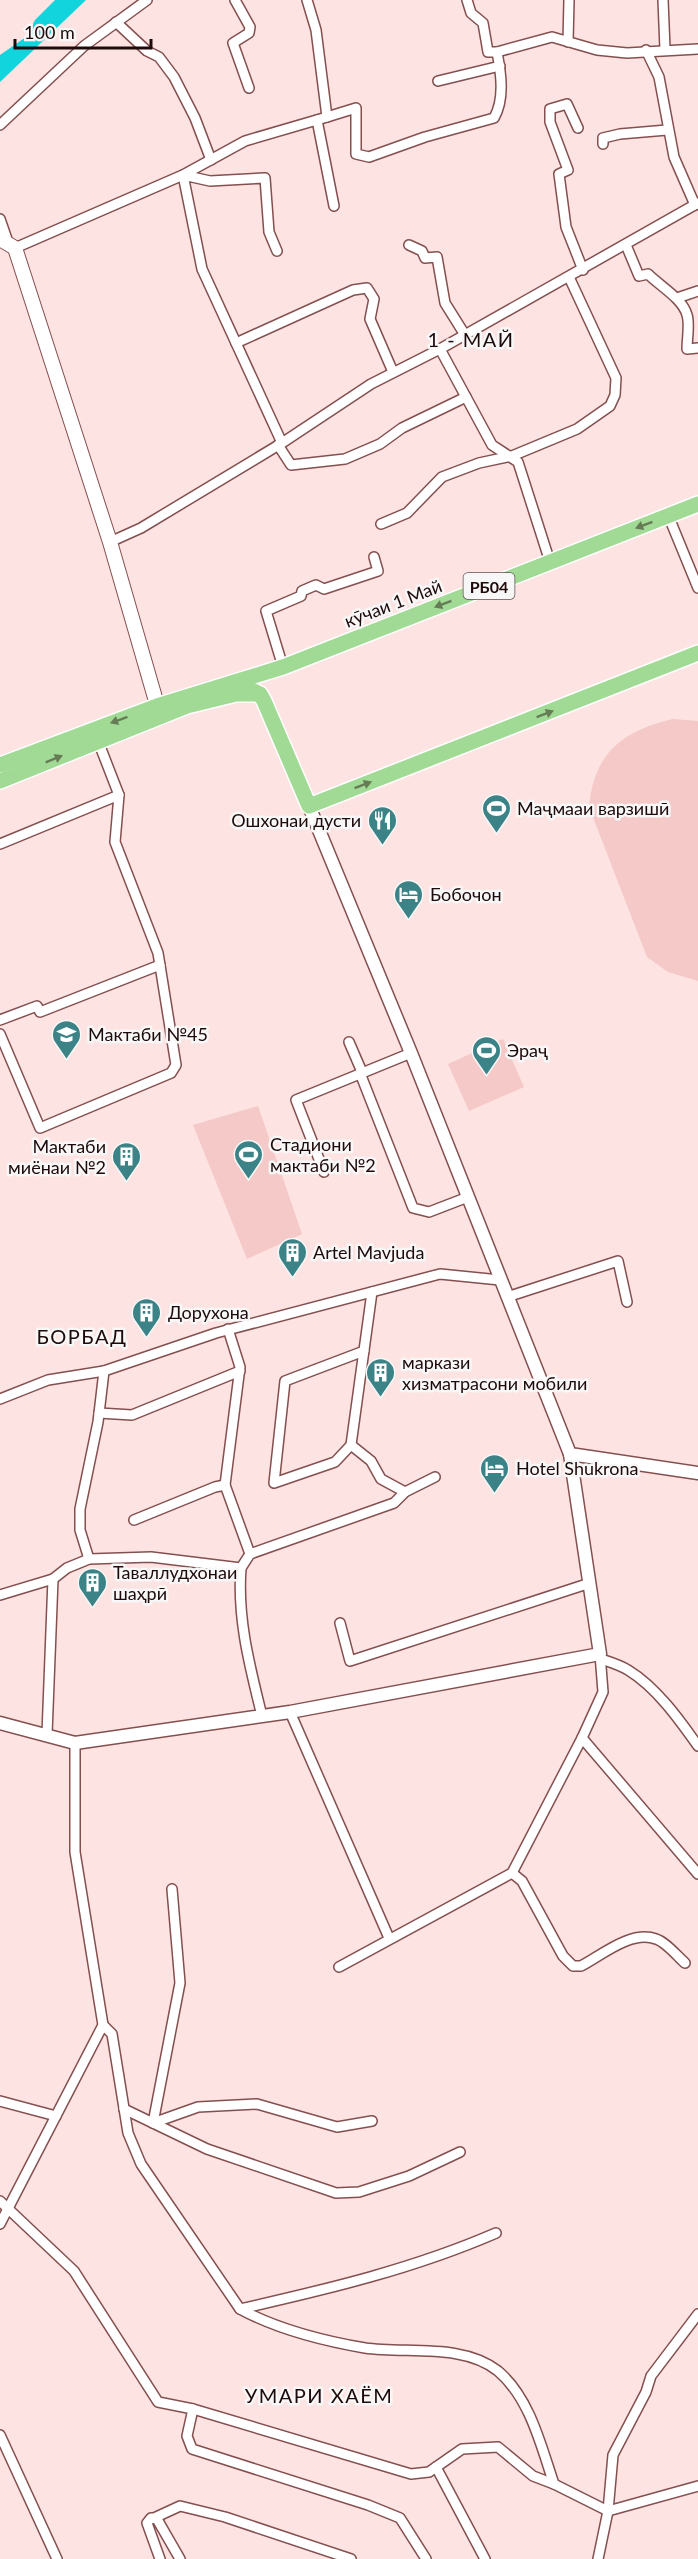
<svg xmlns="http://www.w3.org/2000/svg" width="698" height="2559" font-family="Lato,sans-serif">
	<rect width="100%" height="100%" fill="#fde3e2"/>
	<g fill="#f4c9c8">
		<path d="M673 719 698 721V981L668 972 647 957 589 807C594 753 622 731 673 719Z"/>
		<path d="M503 1039 524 1087 469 1111 448 1064Z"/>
		<path d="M258 1106 302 1234 247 1259 193 1125Z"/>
	</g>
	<path fill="#11d4dd" d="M55 0H86L0 82V55L26 37 35 20Z"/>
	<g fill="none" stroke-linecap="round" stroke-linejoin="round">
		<defs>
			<g id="minor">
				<path d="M235 0 250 27 249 33 233 43 249 88"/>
				<path d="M663 0 665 49"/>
				<path d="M116 22 147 51 159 57 174 77 195 118 211 160"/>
				<path d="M568 42 569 0"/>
				<path d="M646 50 659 77 674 157 695 205"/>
				<path d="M497 52 552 37 597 50 627 53 698 49"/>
				<path d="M438 81 500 66"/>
				<path d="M327 117 356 108V154L369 157 425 137 494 118C505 99 501 73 497 52H488L483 23 471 13 467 0"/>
				<path d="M317 120 334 206"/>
				<path d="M0 125 84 46 147 0"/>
				<path d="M578 128 567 104 550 109V122L568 170 559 174 566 227 583 270"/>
				<path d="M603 144V138L620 134 667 130"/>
				<path d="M0 219 9 245"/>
				<path d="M409 245 422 251 425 258 437 257 445 303 465 335"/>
				<path d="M626 245 639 276 648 274C660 286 683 299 687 315 690 324 687 339 687 349L698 348"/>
				<path d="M15 248 183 175 245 141 327 117 316 30 307 0"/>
				<path d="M277 251 269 232 265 178 210 181 183 175 202 269 282 443"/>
				<path d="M677 298 698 291"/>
				<path d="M236 343 353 290 367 288 374 299 370 319 393 372"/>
				<path d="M440 349 492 445 518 462 550 562"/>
				<path d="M278 445 291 465 345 459 380 444 402 428 466 397"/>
				<path d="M668 515 698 588"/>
				<path d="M381 524 407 513 442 477 479 463 512 456 577 429 610 406 615 395 616 378 569 277"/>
				<path d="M110 542 141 528 282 443 371 384 440 349 698 203"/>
				<path d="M283 667 266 611 301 596 302 591 316 585 324 589 378 571 374 557"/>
				<path d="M0 844 119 795"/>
				<path d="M0 1020 37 1006 40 1012 160 965"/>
				<path d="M0 1034 40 1128 171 1073 176 1065 158 953 115 842 119 795 98 741"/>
				<path d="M349 1042 362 1072"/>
				<path d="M360 1073 413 1208 429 1212 468 1197"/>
				<path d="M324 1172 296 1100 411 1053"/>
				<path d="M372 1292 351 1445 371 1461 381 1479 405 1492"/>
				<path d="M507 1297 618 1261 627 1302"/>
				<path d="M228 1329 240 1367 225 1485 250 1554"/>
				<path d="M0 1399 48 1380 104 1371 216 1333 440 1274 500 1280"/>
				<path d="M99 1413 132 1415 240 1371"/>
				<path d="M351 1445 335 1462 274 1483 285 1381 364 1351"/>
				<path d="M134 1520 215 1487 225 1485"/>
				<path d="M89 1559 80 1530V1509L98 1422 104 1371"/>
				<path d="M241 1568 250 1554 394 1503 405 1492 435 1477"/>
				<path d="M0 1595 53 1579 67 1568 89 1559 151 1557 241 1568C237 1619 250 1667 262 1716"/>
				<path d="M340 1623 350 1661 590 1583"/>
				<path d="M601 1659C610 1662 620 1665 628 1670 656 1687 679 1719 698 1746"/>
				<path d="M290 1712 389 1938"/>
				<path d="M47 1734 53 1579"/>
				<path d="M582 1738 698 1874"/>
				<path d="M512 1873 522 1881 563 1956 573 1966H581C602 1955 631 1930 656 1939 666 1942 677 1956 685 1963"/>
				<path d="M339 1967 512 1873 582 1738 603 1692 600 1654"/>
				<path d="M103 2025 112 2034 128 2133 141 2164 240 2309C277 2329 324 2341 365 2348 407 2354 463 2343 498 2371 530 2398 541 2446 554 2484L608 2511 698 2486"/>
				<path d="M0 2101 56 2116"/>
				<path d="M124 2109 207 2149 336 2193 359 2192 409 2176 460 2152"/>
				<path d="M153 2123 180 1983 172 1889"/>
				<path d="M153 2123 198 2107 257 2104 337 2127 372 2121"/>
				<path d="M0 2201 74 2271 158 2402 193 2409 411 2474 429 2472 462 2449 498 2447 533 2476 554 2484"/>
				<path d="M0 2224 103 2025 75 1852V1743"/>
				<path d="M240 2309C328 2289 413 2269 496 2233"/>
				<path d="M193 2409 187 2436 192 2449 368 2505 400 2518 426 2559"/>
				<path d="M0 2435 57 2559"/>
				<path d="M436 2467 485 2559"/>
				<path d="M154 2518 180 2506 225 2517 351 2559"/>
				<path d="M160 2559 147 2523 151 2518 157 2519 180 2559"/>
				<path d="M598 2559 608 2511 613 2455 646 2392 651 2376 698 2314"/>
			</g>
			<g id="tertiary">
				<path d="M309 806 411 1053 570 1454 698 1473"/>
				<path d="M0 1723 75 1743 290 1712 600 1654 570 1454"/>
			</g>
			<path id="secondary" d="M0 239 15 248 110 542 160 715"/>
			<g id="primary">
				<path d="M235 682 260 694 264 701 309 806 698 653"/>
				<path d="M0 765 157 706 283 667 698 504"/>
				<path d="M0 781 187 706 236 694H257"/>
			</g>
		</defs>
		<use href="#minor" stroke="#844f4f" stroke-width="12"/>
		<use href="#tertiary" stroke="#844f4f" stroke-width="15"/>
		<use href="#secondary" stroke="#844f4f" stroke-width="16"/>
		<use href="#primary" stroke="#fff" stroke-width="18"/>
		<use href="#minor" stroke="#fff" stroke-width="9"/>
		<use href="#tertiary" stroke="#fff" stroke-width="12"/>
		<use href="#secondary" stroke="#fff" stroke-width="14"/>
		<use href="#primary" stroke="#a1da95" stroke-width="15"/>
	</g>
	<defs><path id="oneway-solid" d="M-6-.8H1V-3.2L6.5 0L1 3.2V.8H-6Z" transform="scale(1.5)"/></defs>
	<g fill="#667c56">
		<use href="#oneway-solid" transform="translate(644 525) rotate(159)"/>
		<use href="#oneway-solid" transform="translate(443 604) rotate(159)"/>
		<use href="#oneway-solid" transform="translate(545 714) rotate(-21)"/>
		<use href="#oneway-solid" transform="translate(119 720) rotate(160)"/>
		<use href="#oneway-solid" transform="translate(54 759) rotate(-22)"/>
		<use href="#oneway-solid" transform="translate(363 785) rotate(-21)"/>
	</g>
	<defs>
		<symbol id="stadium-pin" viewBox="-11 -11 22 30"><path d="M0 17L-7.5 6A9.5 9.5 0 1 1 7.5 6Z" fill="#3b8387" stroke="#f7f7f7"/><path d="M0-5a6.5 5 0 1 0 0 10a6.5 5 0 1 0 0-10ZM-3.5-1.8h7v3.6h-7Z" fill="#fff"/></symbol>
		<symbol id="restaurant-pin" viewBox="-11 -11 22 30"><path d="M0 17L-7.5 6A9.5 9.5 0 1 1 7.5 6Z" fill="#3b8387" stroke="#f7f7f7"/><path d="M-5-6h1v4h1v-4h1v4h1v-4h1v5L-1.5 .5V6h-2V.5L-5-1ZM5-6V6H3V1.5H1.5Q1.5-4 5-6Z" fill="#fff"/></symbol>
		<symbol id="hotel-pin" viewBox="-11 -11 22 30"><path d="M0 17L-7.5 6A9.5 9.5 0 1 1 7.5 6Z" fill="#3b8387" stroke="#f7f7f7"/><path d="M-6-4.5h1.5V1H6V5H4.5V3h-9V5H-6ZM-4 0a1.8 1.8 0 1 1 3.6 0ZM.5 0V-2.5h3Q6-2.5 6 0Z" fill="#fff"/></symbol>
		<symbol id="school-pin" viewBox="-11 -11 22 30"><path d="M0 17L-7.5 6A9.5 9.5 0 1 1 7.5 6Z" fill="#3b8387" stroke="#f7f7f7"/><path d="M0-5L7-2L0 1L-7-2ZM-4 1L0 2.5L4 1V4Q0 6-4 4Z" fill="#fff"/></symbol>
		<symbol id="building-pin" viewBox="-11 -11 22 30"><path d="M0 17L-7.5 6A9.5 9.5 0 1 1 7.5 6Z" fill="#3b8387" stroke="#f7f7f7"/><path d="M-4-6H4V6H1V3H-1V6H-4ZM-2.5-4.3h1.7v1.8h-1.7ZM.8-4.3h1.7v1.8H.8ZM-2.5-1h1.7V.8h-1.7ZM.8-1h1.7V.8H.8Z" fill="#fff"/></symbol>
	</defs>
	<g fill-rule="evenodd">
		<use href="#stadium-pin" x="480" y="792" width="33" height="45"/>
		<use href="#restaurant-pin" x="366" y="804" width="33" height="45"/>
		<use href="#hotel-pin" x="392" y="878" width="33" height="45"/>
		<use href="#school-pin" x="50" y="1018" width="33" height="45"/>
		<use href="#stadium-pin" x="470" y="1034" width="33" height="45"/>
		<use href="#stadium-pin" x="232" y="1138" width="33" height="45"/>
		<use href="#building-pin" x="110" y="1140" width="33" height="45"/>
		<use href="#building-pin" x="276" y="1236" width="33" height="45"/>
		<use href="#building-pin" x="130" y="1296" width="33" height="45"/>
		<use href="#building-pin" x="364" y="1356" width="33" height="45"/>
		<use href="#hotel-pin" x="478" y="1452" width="33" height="45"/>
		<use href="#building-pin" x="76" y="1566" width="33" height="45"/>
	</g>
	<g text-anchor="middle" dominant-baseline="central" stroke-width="5" stroke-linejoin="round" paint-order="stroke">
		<rect fill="#f7f7f7" stroke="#5f5151" stroke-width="1.5" x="463.5" y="573" width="51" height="26" rx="4.5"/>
		<g font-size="16" font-weight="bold" fill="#1e0a0a">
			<text x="489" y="586">РБ04</text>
		</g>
		<g font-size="18" fill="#1e0a0a" stroke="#f7f7f7">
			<text transform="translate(393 603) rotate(-21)">кӯчаи 1 Май</text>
		</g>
		<g font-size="18" fill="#1e0a0a" stroke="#f7f7f7" text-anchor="start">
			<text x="517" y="808">Маҷмааи варзишӣ</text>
			<text x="361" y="820" text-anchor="end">Ошхонаи дусти</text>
			<text x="430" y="894">Бобочон</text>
			<text x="88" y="1034">Мактаби №45</text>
			<text x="507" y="1050">Эраҷ</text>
			<text x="270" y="1144">Стадиони<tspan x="270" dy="21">мактаби №2</tspan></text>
			<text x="106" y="1146" text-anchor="end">Мактаби<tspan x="106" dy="21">миёнаи №2</tspan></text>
			<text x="313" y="1252">Artel Mavjuda</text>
			<text x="168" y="1312">Дорухона</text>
			<text x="402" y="1362">маркази<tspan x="402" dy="21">хизматрасони мобили</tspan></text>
			<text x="516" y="1468">Hotel Shukrona</text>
			<text x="113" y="1572">Таваллудхонаи<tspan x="113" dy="21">шаҳрӣ</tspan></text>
		</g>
		<g font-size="20" letter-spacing="1.5" fill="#1e0a0a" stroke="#f7f7f7">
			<text x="471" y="339">1 - МАЙ</text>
			<text x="82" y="1336">БОРБАД</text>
			<text x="319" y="2395">УМАРИ ХАЁМ</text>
		</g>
	</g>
	<path d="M15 39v9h136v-9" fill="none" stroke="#1e0a0a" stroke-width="3"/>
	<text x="24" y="39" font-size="18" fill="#1e0a0a" stroke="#f7f7f7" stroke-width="4.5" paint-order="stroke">100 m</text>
</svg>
